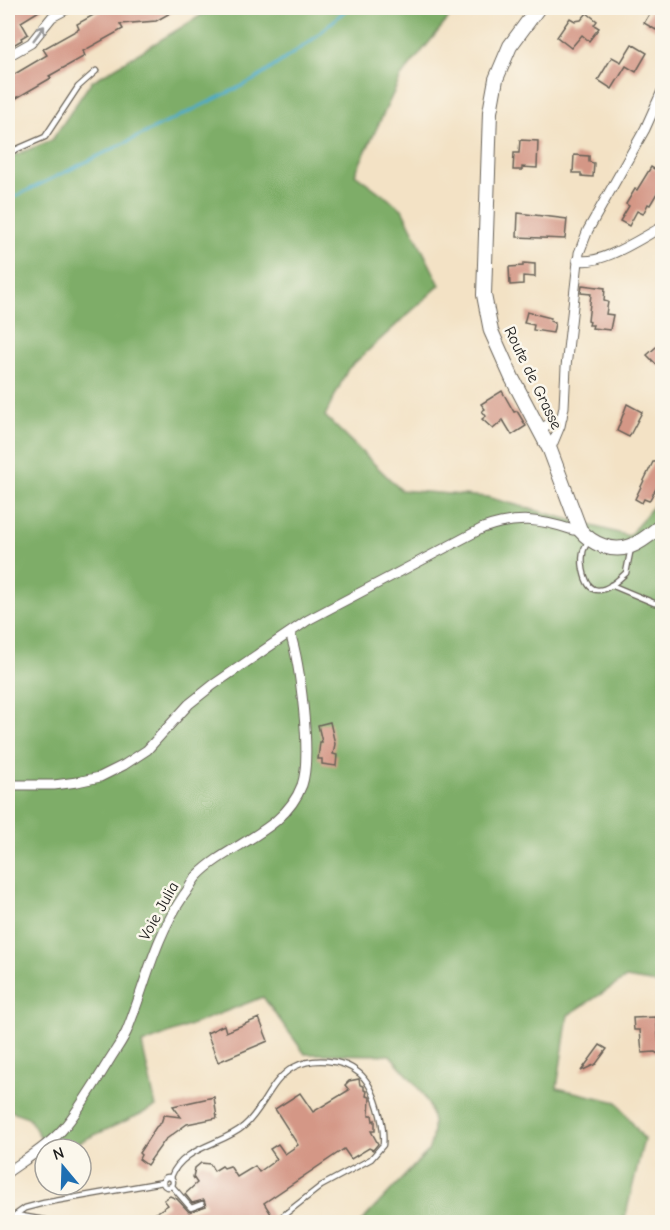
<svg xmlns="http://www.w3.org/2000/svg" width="670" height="1230" font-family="'Comic Neue',sans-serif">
	<rect width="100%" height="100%" fill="#fbf7ec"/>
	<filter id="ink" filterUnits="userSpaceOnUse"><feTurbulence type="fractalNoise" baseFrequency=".0167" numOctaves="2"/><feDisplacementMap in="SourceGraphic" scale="12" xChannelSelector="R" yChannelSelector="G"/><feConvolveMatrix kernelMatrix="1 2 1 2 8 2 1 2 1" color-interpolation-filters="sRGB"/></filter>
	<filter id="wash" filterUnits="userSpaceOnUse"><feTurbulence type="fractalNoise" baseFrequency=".008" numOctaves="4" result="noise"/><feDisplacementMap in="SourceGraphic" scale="24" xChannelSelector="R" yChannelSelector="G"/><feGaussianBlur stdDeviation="1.35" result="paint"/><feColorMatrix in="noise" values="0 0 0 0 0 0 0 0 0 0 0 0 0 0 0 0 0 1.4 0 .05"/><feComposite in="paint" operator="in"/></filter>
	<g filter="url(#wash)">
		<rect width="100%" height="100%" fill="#f3e2c5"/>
		<path fill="#7ead67" stroke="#4d6442" stroke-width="1.5" d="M213 8H457L401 77 355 174 402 209 440 285 348 369 325 416 401 490 487 497 629 536 662 495V984L626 978 568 1015 557 1088 617 1102 644 1139 625 1218 616 1222H361L428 1151C445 1108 416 1086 390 1055L305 1054 263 997 142 1044 156 1107 64 1149H48L28 1117 8 1110V158L52 140 91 82Z"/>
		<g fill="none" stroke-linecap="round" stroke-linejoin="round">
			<path stroke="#4cabcb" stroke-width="3" d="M8 200 256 79 312 40 348 8"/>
		</g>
		<g id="blocks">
			<g fill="#d49786">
				<path d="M8 8H44L21 22 28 34 21 38 22 40 8 48Z"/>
				<path d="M106 8H179L156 21 120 24 123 29 83 51 85 56 49 76 51 78 8 103V78L47 55 43 49 79 29 77 24Z"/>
				<path d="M653 8H663V19L656 30 644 23Z"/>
				<path d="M587 13 597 21 594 25 599 28 589 41 582 35 571 48 557 37 570 18 575 21 581 20Z"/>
				<path d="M632 44 647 53 636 72 626 66 612 89 598 80 612 57 621 62Z"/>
				<path d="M520 140 538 141 537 168 522 167V170H513L514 153H519Z"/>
				<path d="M574 155 589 156V162L594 163 593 177 581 176V173H573Z"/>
				<path d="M663 160V183L650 205 648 204 643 214 637 211 629 226 620 221 629 206 626 204 635 189 637 190 651 167 656 170Z"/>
				<path d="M518 213 567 219 565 239 517 237Z"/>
				<path d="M523 263 535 264V277L523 276V284L510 285 509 267 523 266Z"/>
				<path d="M582 285 605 288 604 301 608 302 606 314 613 315 610 330 592 328 593 325H589L590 322 588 321 591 294 581 293Z"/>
				<path d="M527 312 551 318 550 321 555 323 553 333 533 330 534 325 524 323Z"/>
				<path d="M663 341V361L657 365 647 355Z"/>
				<path d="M502 391 514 412 517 411 526 426 512 435 503 420 493 429 482 419 486 416 482 411 485 409 481 404Z"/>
				<path d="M627 404 642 412 629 437 617 431Z"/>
				<path d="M663 448V476L649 501 644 499 642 503 635 499 653 462H655Z"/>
				<path d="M330 722 335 744 333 754 337 755 336 766 322 764V759H318L320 742H322L318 725Z"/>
				<path d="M656 1017 659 1045 663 1047V1057L655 1052 642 1053 640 1030H634L633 1018Z"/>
				<path d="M259 1018 268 1041 218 1062 207 1033 224 1025 226 1032Z"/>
				<path d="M600 1045 607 1049 596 1064 581 1071Z"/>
				<path d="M359 1079 360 1085 364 1086V1090L367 1091 366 1096 370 1097 369 1115H372L373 1121 375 1120V1131H371L378 1144 373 1150 369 1148 351 1159 344 1149 264 1203 273 1217 265 1222H162L156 1213 168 1205 164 1200 170 1196 177 1199 189 1212 206 1206 204 1200 192 1203 185 1194 197 1183 193 1177 195 1168 201 1163 210 1164 214 1171 222 1166 224 1168 230 1166 237 1177 255 1166 259 1172 277 1159 270 1149 278 1144 285 1154 298 1145 275 1109 300 1093 313 1112 349 1090 345 1085 349 1081Z"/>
				<path d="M214 1097 217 1118 187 1124 165 1140 147 1165 139 1159 141 1155 139 1153 156 1127 161 1123 163 1117 165 1115 181 1117 173 1106Z"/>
			</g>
		</g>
	</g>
	<g filter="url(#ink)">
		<use href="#blocks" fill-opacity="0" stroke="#676157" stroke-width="1.5"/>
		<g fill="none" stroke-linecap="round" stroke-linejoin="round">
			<defs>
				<g id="lane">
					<path d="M8 153 45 137 78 87 96 71"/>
					<path d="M589 540C587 544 583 549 583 553 581 563 584 590 598 590 609 590 619 579 626 573L631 548"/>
					<path d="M611 585 654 603 662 604"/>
					<circle cx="168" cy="1182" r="5"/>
					<path d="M171 1177C182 1147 222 1145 244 1126 264 1109 270 1080 294 1067 312 1057 343 1059 359 1073 375 1086 385 1125 383 1145L371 1159 321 1186 275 1222"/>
					<path d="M172 1186 191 1208 202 1204"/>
					<path d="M16 1215 55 1222"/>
					<path d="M8 1220 25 1208 44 1203 163 1182"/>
				</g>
				<g id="street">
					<path d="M8 56 31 43 52 17 69 8"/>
					<path d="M577 260C601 266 641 238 662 227"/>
					<path d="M540 429 562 417"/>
					<path d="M550 450 560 426 564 407 566 367 579 253 588 230 645 129 662 91"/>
					<path d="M8 785H54L77 782 100 777 124 765 147 750 189 704 213 685 308 620 483 528C517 516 540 519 573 530H580"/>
					<path d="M8 1172C26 1159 47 1147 62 1130 80 1109 95 1083 110 1059 116 1049 124 1039 128 1028 147 980 154 939 184 895 189 889 192 881 197 876 229 843 284 833 302 785 312 756 300 663 290 633"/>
				</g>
				<path id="secondary" d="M538 8 510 46 496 79 490 112 484 295 491 331 512 378 550 450 580 530C592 544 612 553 631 546 642 542 653 532 662 525"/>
			</defs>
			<use href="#lane" stroke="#676157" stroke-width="7"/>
			<use href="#street" stroke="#676157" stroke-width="11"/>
			<use href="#secondary" stroke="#676157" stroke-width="16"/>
			<use href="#lane" stroke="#fff" stroke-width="4.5"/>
			<use href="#street" stroke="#fff" stroke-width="9"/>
			<use href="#secondary" stroke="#fff" stroke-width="14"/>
		</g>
		<defs><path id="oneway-shaft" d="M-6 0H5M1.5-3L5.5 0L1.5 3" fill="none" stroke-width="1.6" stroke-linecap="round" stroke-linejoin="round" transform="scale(1.5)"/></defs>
		<use stroke="#999" href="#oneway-shaft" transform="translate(39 33) rotate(-53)"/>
	</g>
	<g text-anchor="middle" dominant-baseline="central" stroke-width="5" stroke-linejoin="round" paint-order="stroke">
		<g font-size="16" fill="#1c1c1c" stroke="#fbf7ec">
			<text transform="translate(533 378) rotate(64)">Route de Grasse</text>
			<text transform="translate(159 911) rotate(-61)">Voie Julia</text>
		</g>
	</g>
	<rect width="670" height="1230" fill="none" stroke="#fbf7ec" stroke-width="30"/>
	<g transform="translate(63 1167) rotate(341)"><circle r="28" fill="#fbf7ec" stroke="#a29f99" stroke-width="1.5"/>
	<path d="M0-4.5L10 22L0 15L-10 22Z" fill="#1f6fb2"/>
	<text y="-9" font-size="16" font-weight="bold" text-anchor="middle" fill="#1c1c1c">N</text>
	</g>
</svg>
